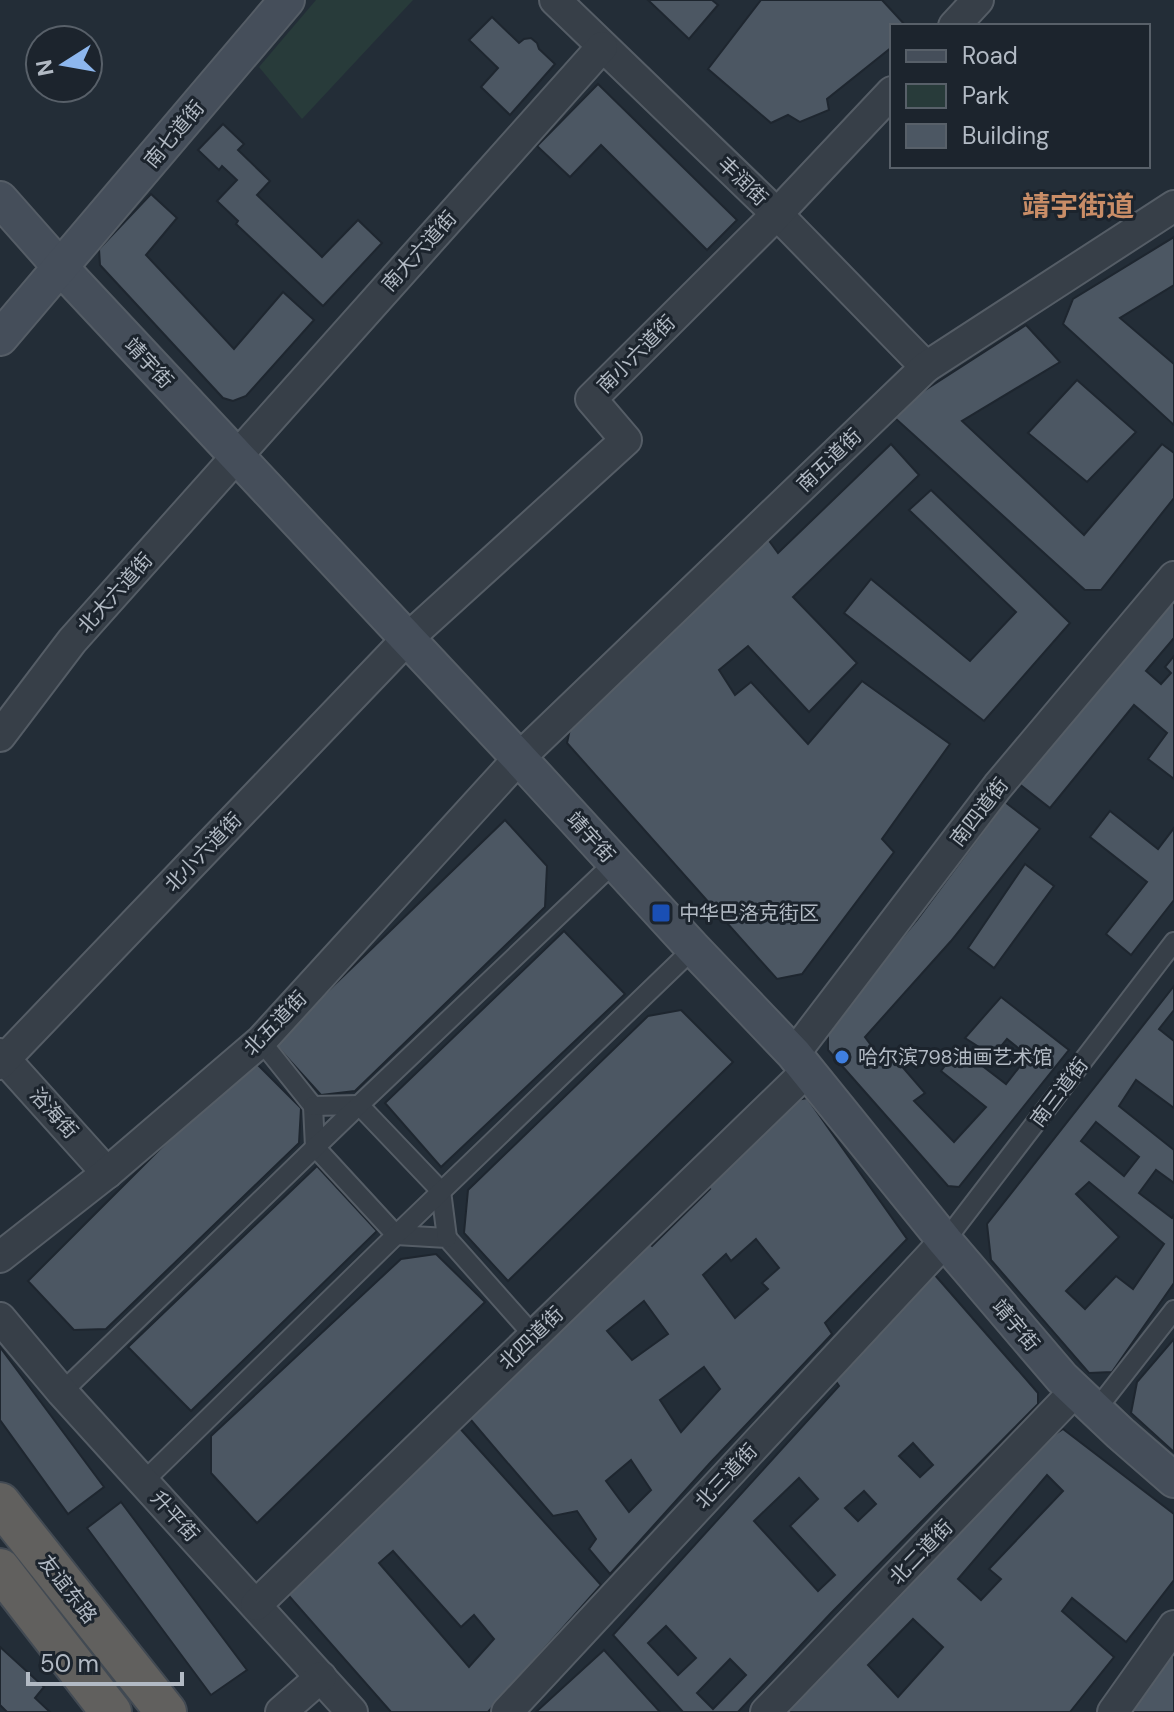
<svg xmlns="http://www.w3.org/2000/svg" width="1174" height="1712" font-family="'DM Sans','Noto Sans SC',sans-serif">
	<rect width="100%" height="100%" fill="#232d37"/>
	<path fill="#283b3a" d="M316 0H413L302 119 259 67Z"/>
	<g fill="#4c5763" stroke="#1e262f" stroke-width="2" fill-rule="evenodd">
		<path d="M648 0H712L718 5 689 39Z"/>
		<path d="M761 0H882L906 26H892V47L827 99 829 110 800 122 788 115 771 123 708 69Z"/>
		<path d="M492 17 519 43 524 39 531 38 537 43 539 49 555 64 510 115 481 87 498 68 469 40Z"/>
		<path d="M598 84 737 220 707 250 601 145 570 177 537 146Z"/>
		<path d="M223 124 244 144 238 150 270 181 257 195 322 257 358 220 382 243 323 306 236 224 238 221 217 201 237 180 222 166 219 170 198 150Z"/>
		<path d="M151 194 177 218 146 255 234 349 283 292 314 320 246 396 233 401 223 398 100 265 99 249Z"/>
		<path d="M1174 237V285L1120 318 1174 364V425L1063 324 1073 299Z"/>
		<path d="M1026 325 1060 362 962 421 1084 535 1162 444 1174 453V498L1101 590H1085L895 418 919 394Z"/>
		<path d="M1077 380 1136 432 1087 482 1028 433Z"/>
		<path d="M891 444 919 475 793 597 857 663 809 712 748 646 719 670 735 695 751 682 808 744 862 681 950 744 882 839 894 852 802 974 777 979 567 743 572 719 767 538 778 553Z"/>
		<path d="M931 490 1070 623 984 721 844 613 871 579 970 661 1016 612 909 510Z"/>
		<path d="M1174 588V638L1146 671 1161 684 1171 673 1165 667 1174 656V779L1148 759 1167 733 1134 705 1050 808 1018 783Z"/>
		<path d="M1005 802 1040 829 951 941 865 1037 885 1064 893 1056 925 1093 914 1101 954 1142 986 1107 941 1071 959 1048 1006 1084 1028 1056 1007 1039 993 1056 965 1038 1001 997 1069 1050 959 1187 948 1186 828 1050V1027L917 920Z"/>
		<path d="M1110 811 1158 849 1174 828V900L1131 955 1106 934 1147 882 1090 837Z"/>
		<path d="M505 820 547 866 545 907 355 1091 321 1095 274 1043Z"/>
		<path d="M1025 864 1054 886 994 968 968 948Z"/>
		<path d="M564 931 625 994 441 1167 385 1103Z"/>
		<path d="M1174 986V1010L1159 1029 1174 1041V1108L1136 1080 1119 1106 1174 1150V1183L1156 1170 1139 1193 1172 1218 1174 1215V1283L1112 1372 1089 1373 991 1260 987 1224ZM1096 1122 1139 1157 1124 1176 1081 1141ZM1089 1182 1164 1244 1133 1289 1116 1276 1085 1309 1066 1291 1119 1237 1076 1194Z"/>
		<path d="M681 1010 733 1062 508 1281 464 1233 468 1190 648 1016Z"/>
		<path d="M251 1058 301 1108 299 1143 106 1329 74 1330 28 1281Z"/>
		<path d="M807 1098 907 1239 825 1323 832 1334 710 1463 610 1574 589 1549 596 1539 577 1511 553 1516 465 1413 643 1239 652 1246 710 1189 701 1179 786 1102ZM756 1239 779 1268 762 1283 768 1289 735 1318 703 1275 726 1254 731 1261ZM644 1301 668 1334 632 1360 607 1331ZM704 1367 720 1389 681 1432 660 1400ZM631 1460 651 1490 629 1512 606 1481Z"/>
		<path d="M317 1166 377 1231 191 1411 128 1347Z"/>
		<path d="M436 1254 485 1302 257 1523 211 1473V1436L401 1259Z"/>
		<path d="M934 1274 1038 1393V1404L831 1613 738 1712H683L613 1635 839 1386 833 1377ZM913 1443 933 1465 920 1477 899 1456ZM799 1478 818 1499 790 1526 835 1575 818 1591 754 1521ZM864 1491 876 1504 858 1521 845 1508ZM666 1626 696 1658 678 1675 648 1643ZM730 1659 746 1675 713 1709 697 1693Z"/>
		<path d="M1174 1339V1452L1131 1413 1137 1382Z"/>
		<path d="M0 1347 104 1487 68 1514 0 1420Z"/>
		<path d="M456 1424 601 1585 488 1712H391L289 1596 293 1577ZM393 1551 461 1627 474 1615 494 1639 469 1667 379 1563Z"/>
		<path d="M1063 1429 1174 1514V1580L1126 1642 1072 1598 1062 1611 1114 1657 1070 1712H784L1046 1440ZM1047 1475 1063 1491 989 1569 1001 1579 981 1600 958 1579ZM913 1619 943 1647 898 1697 868 1665Z"/>
		<path d="M121 1502 247 1670 211 1695 87 1528Z"/>
		<path d="M0 1647 44 1687 35 1698 50 1712H7L0 1705Z"/>
		<path d="M604 1650 660 1712H536Z"/>
		<path d="M1174 1651V1712H1128Z"/>
	</g>
	<g fill="none" stroke-linecap="round" stroke-linejoin="round">
		<defs>
			<g id="pedestrian">
				<path d="M261 1041 313 1106 315 1147 396 1235 447 1238 534 1336"/>
				<path d="M313 1106 359 1105 441 1191 447 1238"/>
				<path d="M945 1241 1174 942"/>
				<path d="M62 1392 359 1105 618 859"/>
				<path d="M1096 1410 1174 1310"/>
				<path d="M143 1482 396 1235 696 946"/>
			</g>
			<g id="tertiary">
				<path d="M555 0 777 214 926 367"/>
				<path d="M954 26 978 0"/>
				<path d="M0 736 72 641 602 47"/>
				<path d="M0 1054 107 1173"/>
				<path d="M794 1054 998 786 1174 577"/>
				<path d="M0 1064 407 639 626 440 591 399 777 214 892 92"/>
				<path d="M0 1257 107 1173 261 1041 519 758 926 367 1174 206"/>
				<path d="M0 1318 62 1392 352 1712"/>
				<path d="M256 1605 807 1071"/>
				<path d="M281 1712 321 1677"/>
				<path d="M507 1712 945 1241"/>
				<path d="M766 1712 1075 1391"/>
				<path d="M1113 1712 1174 1626"/>
			</g>
			<g id="secondary">
				<path d="M0 199 61 268 519 758 693 948 794 1054 945 1241 1062 1378 1120 1433 1174 1480"/>
				<path d="M0 338 287 0"/>
			</g>
			<g id="trunk">
				<path d="M0 1503 166 1712"/>
				<path d="M0 1569 111 1712"/>
			</g>
		</defs>
		<use href="#pedestrian" stroke="#555d66" stroke-width="22"/>
		<use href="#tertiary" stroke="#555d66" stroke-width="34"/>
		<use href="#secondary" stroke="#555d66" stroke-width="38"/>
		<use href="#trunk" stroke="#424a53" stroke-width="44"/>
		<use href="#pedestrian" stroke="#373f48" stroke-width="18"/>
		<use href="#tertiary" stroke="#373f48" stroke-width="30"/>
		<use href="#secondary" stroke="#454e5a" stroke-width="34"/>
		<use href="#trunk" stroke="#61605e" stroke-width="40"/>
	</g>
	<rect fill="#1a4fb4" stroke="#1c242d" stroke-width="3" x="651" y="903" width="20" height="20" rx="4"/>
	<circle fill="#3f7fe0" stroke="#1c242d" stroke-width="3" cx="842" cy="1057" r="8"/>
	<g text-anchor="middle" dominant-baseline="central" stroke-width="6" stroke-linejoin="round" paint-order="stroke">
		<g font-size="20" fill="#b2bac4" stroke="#1c242d">
			<text transform="translate(174 134) rotate(-50)">南七道街</text>
			<text transform="translate(743 181) rotate(44)">丰润街</text>
			<text transform="translate(419 251) rotate(-48)">南大六道街</text>
			<text transform="translate(636 354) rotate(-45)">南小六道街</text>
			<text transform="translate(149 363) rotate(47)">靖宇街</text>
			<text transform="translate(829 460) rotate(-44)">南五道街</text>
			<text transform="translate(115 593) rotate(-48)">北大六道街</text>
			<text transform="translate(979 812) rotate(-52)">南四道街</text>
			<text transform="translate(591 837) rotate(48)">靖宇街</text>
			<text transform="translate(203 852) rotate(-46)">北小六道街</text>
			<text transform="translate(275 1023) rotate(-46)">北五道街</text>
			<text transform="translate(1059 1092) rotate(-53)">南三道街</text>
			<text transform="translate(54 1113) rotate(48)">浴海街</text>
			<text transform="translate(1016 1325) rotate(50)">靖宇街</text>
			<text transform="translate(531 1338) rotate(-44)">北四道街</text>
			<text transform="translate(726 1476) rotate(-47)">北三道街</text>
			<text transform="translate(175 1516) rotate(48)">升平街</text>
			<text transform="translate(921 1552) rotate(-46)">北二道街</text>
			<text transform="translate(68 1589) rotate(52)">友谊东路</text>
		</g>
		<g font-size="20" fill="#b2bac4" stroke="#1c242d" text-anchor="start">
			<text x="679" y="913">中华巴洛克街区</text>
			<text x="858" y="1057">哈尔滨798油画艺术馆</text>
		</g>
		<g font-size="28" font-weight="bold" fill="#c98d67" stroke="#1c242d">
			<text x="1078" y="206">靖宇街道</text>
		</g>
	</g>
	<rect x="890" y="24" width="260" height="144" fill="#1c242d" stroke="#586069" stroke-width="2"/>
	<rect x="906" y="50" width="40" height="12" fill="#454e5a" stroke="#586069" stroke-width="2"/>
	<text x="962" y="64" font-size="24" fill="#b2bac4">Road</text>
	<rect x="906" y="84" width="40" height="24" fill="#283b3a" stroke="#586069" stroke-width="2"/>
	<text x="962" y="104" font-size="24" fill="#b2bac4">Park</text>
	<rect x="906" y="124" width="40" height="24" fill="#4c5763" stroke="#586069" stroke-width="2"/>
	<text x="962" y="144" font-size="24" fill="#b2bac4">Building</text>
	<g transform="translate(64 64) rotate(259)"><circle r="38" fill="#1c242d" stroke="#586069" stroke-width="2"/>
	<path d="M0-6L14 30L0 20L-14 30Z" fill="#8db7ee"/>
	<text y="-12" font-size="22" font-weight="bold" text-anchor="middle" fill="#b2bac4">N</text>
	</g>
	<path d="M28 1672v12h154v-12" fill="none" stroke="#b2bac4" stroke-width="4"/>
	<text x="40" y="1672" font-size="24" fill="#b2bac4" stroke="#1c242d" stroke-width="6" paint-order="stroke">50 m</text>
</svg>
